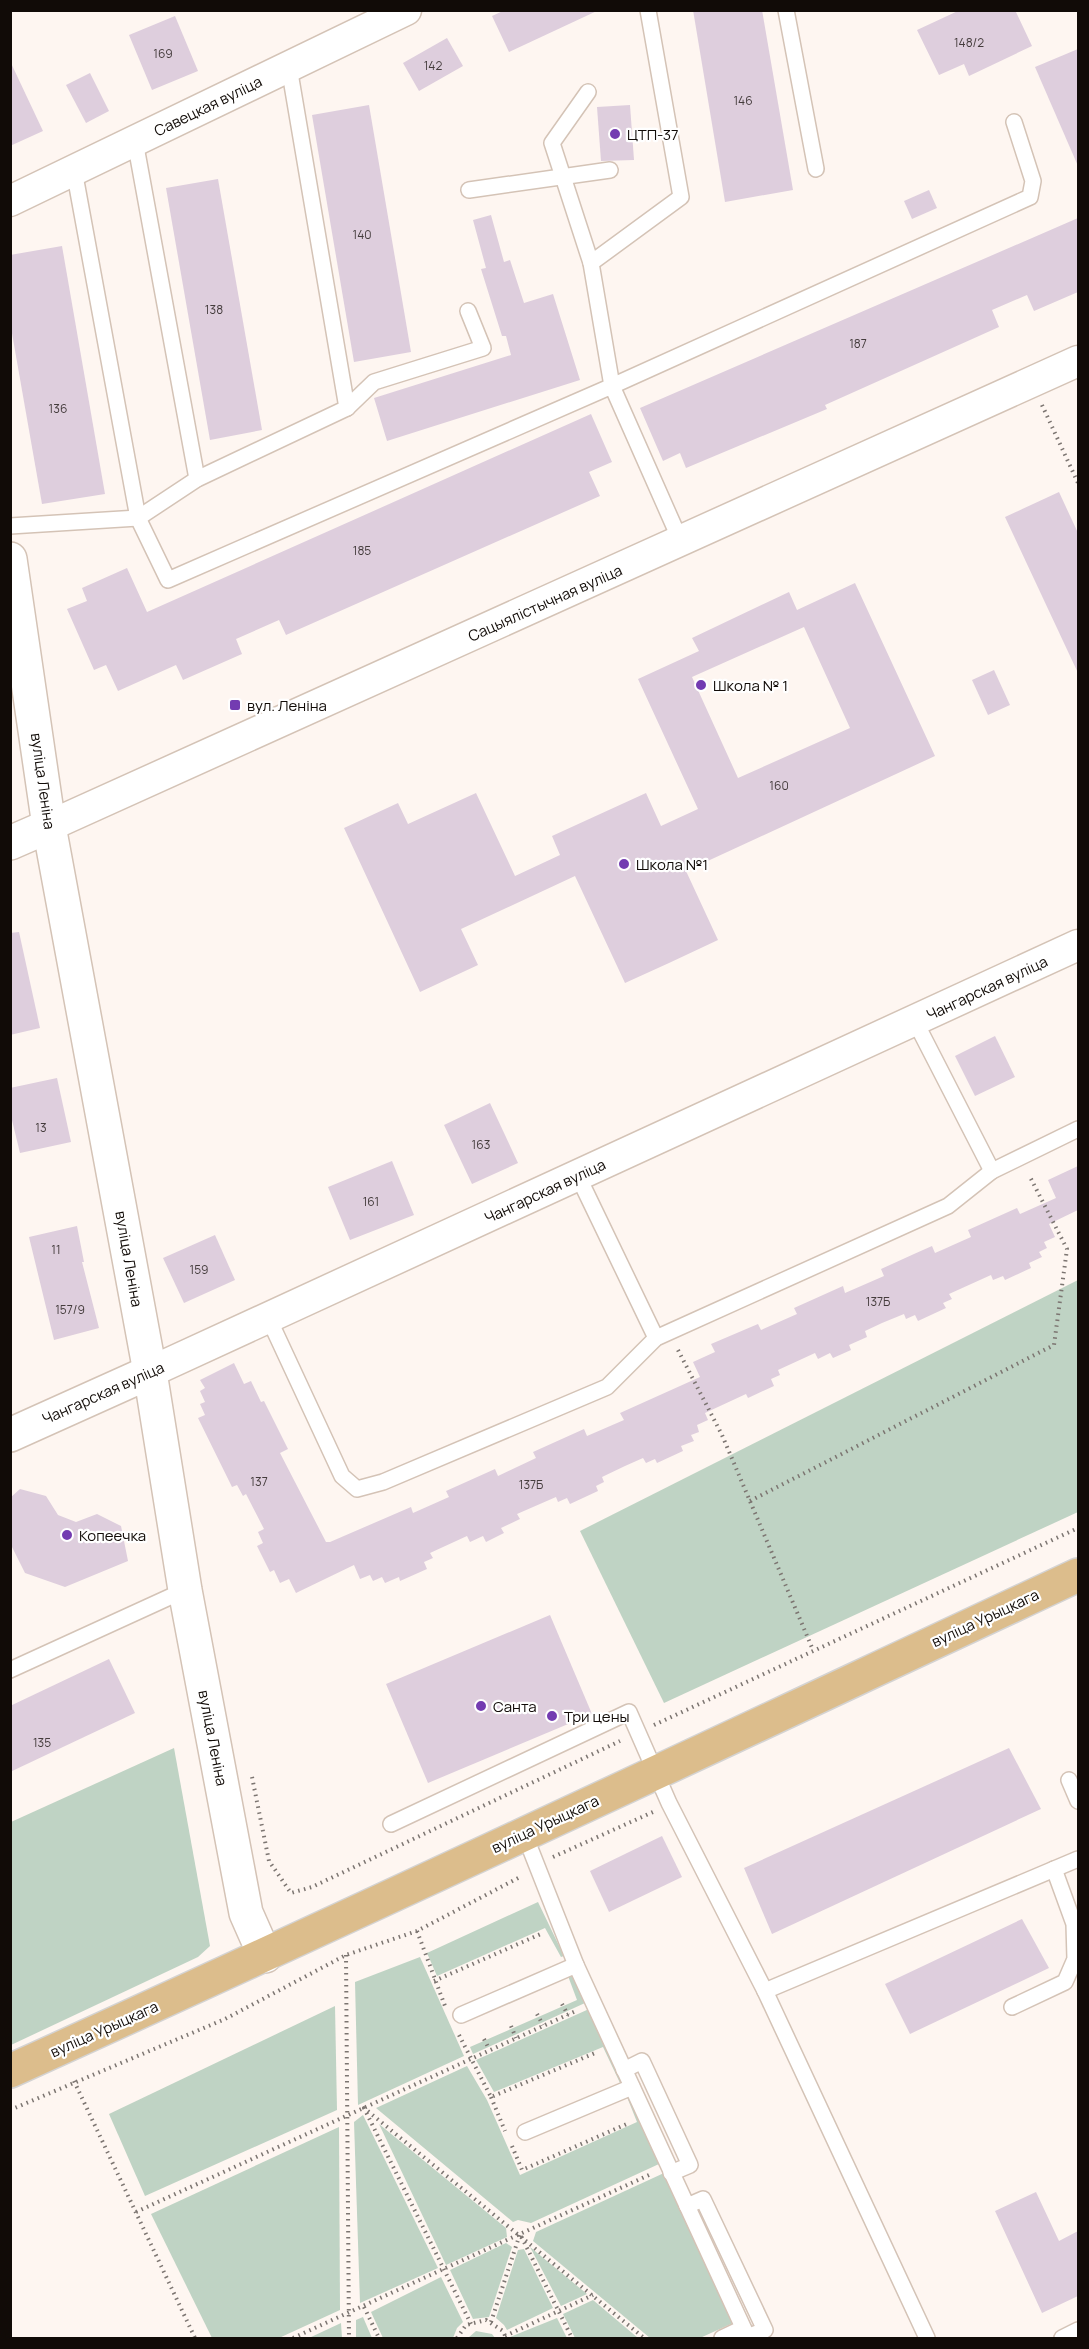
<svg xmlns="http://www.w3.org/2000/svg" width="1089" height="2349" font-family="Manrope,sans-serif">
	<rect width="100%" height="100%" fill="#fef6f1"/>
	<g fill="#bfd3c4">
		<path d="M1078 1280V1512L664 1703 580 1531Z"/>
		<path d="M174 1748 210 1946 198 1957 11 2045V1822Z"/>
		<path d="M538 1902 564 1956 561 1957 545 1928 437 1976 427 1953Z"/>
		<path d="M420 1957 464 2056 358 2105 355 1982Z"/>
		<path d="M573 1974 585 2003 473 2054 470 2047 577 2000 568 1976Z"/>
		<path d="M335 2006 337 2110 145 2196 109 2114Z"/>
		<path d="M589 2009 622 2082 620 2083 603 2047 494 2092 476 2060Z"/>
		<path d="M467 2066 487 2100 520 2175 637 2122 627 2097 630 2096 659 2164 531 2223 518 2220 513 2222 376 2108Z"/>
		<path d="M363 2115 438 2268 360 2303 354 2122Z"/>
		<path d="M379 2124 506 2228 507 2237 446 2265Z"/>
		<path d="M339 2127 340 2310 279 2338H212L151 2214Z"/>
		<path d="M664 2173 733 2323 700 2338H650L533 2241 536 2232Z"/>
		<path d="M506 2243 512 2247 489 2317 473 2319 450 2270Z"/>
		<path d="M530 2247 587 2294 561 2306Z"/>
		<path d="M524 2249 553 2308 507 2330 504 2325 496 2318 518 2250Z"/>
		<path d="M441 2277 463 2322 457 2328 453 2338H383L371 2312Z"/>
		<path d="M593 2300 638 2338H575L563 2314Z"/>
		<path d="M363 2317 372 2338H356V2320Z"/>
		<path d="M557 2318 567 2338H510V2337Z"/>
		<path d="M341 2323 342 2338H309Z"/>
		<path d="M476 2331 492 2334 495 2338H468Z"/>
	</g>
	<g fill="#decedd" fill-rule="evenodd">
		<path d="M505 10H599L509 52 492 16Z"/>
		<path d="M693 10H762L793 190 725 202Z"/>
		<path d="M960 10H1015L1032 46 969 76 964 64 939 75 917 30Z"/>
		<path d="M175 16 198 71 152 90 129 35Z"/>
		<path d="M447 38 463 66 419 91 403 63Z"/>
		<path d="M1078 49V166L1035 67Z"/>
		<path d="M10 61 43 131 10 146Z"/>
		<path d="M90 73 109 111 86 123 66 85Z"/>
		<path d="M369 105 411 352 354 362 312 115Z"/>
		<path d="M630 105 634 160 601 161 597 107Z"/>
		<path d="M218 179 262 430 210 440 166 188Z"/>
		<path d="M929 190 937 208 912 219 904 201Z"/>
		<path d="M491 215 504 262 510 260 524 303 553 294 580 380 387 441 374 398 511 355 506 336H502L481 269 486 268 473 220Z"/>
		<path d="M1078 218V292L1034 311 1027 295 992 310 999 327 825 405 827 409 686 468 680 453 663 461 640 408Z"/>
		<path d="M62 246 105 494 42 504 10 322V255Z"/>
		<path d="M591 414 612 462 589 472 600 496 286 635 279 620 236 639 242 654 183 680 176 665 118 691 106 665 94 670 67 609 87 601 82 588 127 568 147 612Z"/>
		<path d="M1059 492 1078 533V673L1005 517Z"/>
		<path d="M855 583 935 756 686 871 718 940 669 963 625 983 575 876 461 929 478 965 420 992 344 828 398 803 408 824 476 793 515 876 560 855 552 836 646 793 661 826 698 809 638 679 699 651 692 638 789 592 797 610ZM804 627 850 728 738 778 692 677Z"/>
		<path d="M994 670 1010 705 988 715 972 680Z"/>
		<path d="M19 932 40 1028 10 1035V933Z"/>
		<path d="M995 1036 1015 1077 975 1096 955 1056Z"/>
		<path d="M57 1078 71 1142 20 1153 10 1112V1088Z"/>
		<path d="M490 1103 518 1163 472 1184 444 1125Z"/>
		<path d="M392 1161 414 1215 350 1240 328 1187Z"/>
		<path d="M1078 1166V1210L1049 1224 1055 1237 1044 1242 1047 1248 1039 1252 1042 1257 1029 1263 1031 1268 1005 1280 1003 1276 993 1280 991 1275 949 1294 952 1299 943 1303 946 1308 918 1321 915 1315 906 1319 904 1314 882 1323 865 1331 867 1337 849 1345 851 1350 833 1358 830 1353 818 1359 815 1353 778 1370 780 1375 771 1379 774 1386 748 1398 746 1394 705 1413 708 1420 697 1425 699 1432 691 1435 694 1441 681 1446 683 1451 657 1463 655 1459 646 1463 643 1458 625 1466 602 1477 604 1482 596 1486 598 1491 570 1504 567 1498 558 1502 556 1497 517 1514 520 1519 501 1528 504 1533 486 1542 483 1536 470 1542 467 1536 430 1553 433 1558 424 1562 427 1569 400 1581 399 1577 385 1583 382 1577 373 1581 370 1575 360 1579 354 1565 296 1593 289 1579 280 1583 274 1570 270 1572 257 1546 263 1543 258 1532 264 1529 246 1494 243 1496 237 1485 232 1487 198 1418 205 1415 200 1404 205 1402 200 1391 205 1388 200 1380 234 1363 244 1384 251 1381 261 1402 264 1401 288 1449 280 1453 326 1542H330L411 1507 413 1513 449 1497 446 1491 495 1469 498 1476 536 1458 533 1452 584 1429 587 1436 624 1420 620 1413 700 1377 693 1362 715 1352 711 1344 758 1324 761 1330 797 1314 794 1308 843 1286 845 1293 884 1276 881 1269 914 1254 932 1246 935 1253 971 1237 968 1230 1017 1208 1020 1214 1056 1198 1048 1180Z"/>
		<path d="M77 1226 84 1262H82L99 1328 54 1340 29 1237Z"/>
		<path d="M215 1235 235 1280 184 1303 163 1258Z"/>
		<path d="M20 1489 46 1496 58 1515 76 1522 97 1514 121 1526 128 1561 65 1587 25 1573 10 1543V1498Z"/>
		<path d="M550 1615 592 1714 428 1783 386 1684Z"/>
		<path d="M109 1659 135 1713 10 1772V1706Z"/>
		<path d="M1009 1748 1041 1809 772 1934 744 1868Z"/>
		<path d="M662 1836 682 1877 609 1912 590 1871Z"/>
		<path d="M1022 1919 1049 1968 910 2034 885 1984Z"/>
		<path d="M1036 2192 1059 2241 1078 2231V2296L1042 2313 995 2211Z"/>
	</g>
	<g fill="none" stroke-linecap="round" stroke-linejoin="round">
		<defs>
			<g id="lane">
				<path d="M648 10 681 197 591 263 612 386 1030 197 1033 181 1014 122"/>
				<path d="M786 10 816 169"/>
				<path d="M588 92 552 143 591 263"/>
				<path d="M135 141 197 479"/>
				<path d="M74 170 138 518 168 580 612 386 681 542"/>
				<path d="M469 190 610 170"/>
				<path d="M347 408 374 382 483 348 468 311"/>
				<path d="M10 526 138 518 197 479 347 408 289 67"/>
				<path d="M915 1021 992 1171"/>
				<path d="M578 1176 656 1338"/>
				<path d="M269 1319 342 1476 357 1489 383 1482 607 1387 656 1338 948 1206 992 1171 1078 1129"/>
				<path d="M10 1670 185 1590"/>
				<path d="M1069 1780 1078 1801"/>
				<path d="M391 1824 629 1712 669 1803 765 1991 927 2338"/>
				<path d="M524 1833 576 1965 748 2338"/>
				<path d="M765 1991 1078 1859"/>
				<path d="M1012 2007 1065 1982 1075 1959 1074 1924 1054 1869"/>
				<path d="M461 2015 576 1965"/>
				<path d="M624 2070 642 2061 690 2165 671 2173"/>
				<path d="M525 2132 632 2087"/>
				<path d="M687 2206 703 2199 765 2330 747 2337"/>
				<path d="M722 2338 743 2328"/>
				<path d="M1062 2338 1078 2330"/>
			</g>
			<g id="street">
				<path d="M10 201 406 10"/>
				<path d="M49 826 1078 361"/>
				<path d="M150 1372 1078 945"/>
			</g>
			<g id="secondary">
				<path d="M10 559 49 826 150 1372 185 1590 246 1913 265 1956"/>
				<path d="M10 843 49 826"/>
				<path d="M10 1435 150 1372"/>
			</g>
			<path id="primary" d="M10 2071C368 1909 723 1741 1078 1575"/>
		</defs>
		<use href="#lane" stroke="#d4c3b6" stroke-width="18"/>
		<use href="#street" stroke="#d4c3b6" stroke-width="33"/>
		<use href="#secondary" stroke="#d4c3b6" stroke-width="36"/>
		<use href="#primary" stroke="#d4d3d2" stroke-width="36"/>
		<g stroke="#7c7571" stroke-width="4" stroke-dasharray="1.5 4.5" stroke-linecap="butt">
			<path d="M1042 405 1078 483"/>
			<path d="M678 1350 722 1435 813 1650"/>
			<path d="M750 1501 1054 1345 1067 1249 1029 1175"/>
			<path d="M654 1725 1078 1528"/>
			<path d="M252 1777 269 1861 291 1893 312 1887 620 1741"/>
			<path d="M553 1857 653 1812"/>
			<path d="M417 1931 445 2006"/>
			<path d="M346 1955 349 2338"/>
			<path d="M434 1981 543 1933"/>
			<path d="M562 2004 568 2015"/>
			<path d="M537 2014 543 2025"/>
			<path d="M511 2026 516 2038"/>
			<path d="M459 2035 491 2097 595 2053"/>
			<path d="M484 2039 489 2049"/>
			<path d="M74 2081 195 2338"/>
			<path d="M491 2097 505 2131"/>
			<path d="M10 2110 225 2019 346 1955 417 1931 522 1876"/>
			<path d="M512 2146 522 2170 629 2123"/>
			<path d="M136 2212 578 2010"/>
			<path d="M364 2307 379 2338"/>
			<path d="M491 2322 520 2234 572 2338"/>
			<path d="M471 2324 364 2108 644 2338"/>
			<path d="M505 2336 593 2295"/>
			<path d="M293 2338 651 2174"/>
			<path d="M457 2338 466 2325 486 2320 503 2331 506 2338"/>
		</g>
		<use href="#lane" stroke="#fff" stroke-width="15"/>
		<use href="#street" stroke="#fff" stroke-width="30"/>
		<use href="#secondary" stroke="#fff" stroke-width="33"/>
		<use href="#primary" stroke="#dcbd8c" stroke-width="33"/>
	</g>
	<g fill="#733bb1" stroke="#fff" stroke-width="2">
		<circle cx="615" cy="134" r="6"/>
		<circle cx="701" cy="685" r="6"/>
		<rect x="229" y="699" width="12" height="12" rx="3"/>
		<circle cx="624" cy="864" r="6"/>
		<circle cx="67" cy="1535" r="6"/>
		<circle cx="481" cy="1706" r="6"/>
		<circle cx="552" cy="1716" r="6"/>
	</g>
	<g text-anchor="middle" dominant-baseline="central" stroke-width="4.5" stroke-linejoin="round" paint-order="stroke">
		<g font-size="12" fill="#443c3c">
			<text x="969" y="42">148/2</text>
			<text x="163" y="53">169</text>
			<text x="433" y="65">142</text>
			<text x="743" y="100">146</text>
			<text x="362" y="234">140</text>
			<text x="214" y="309">138</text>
			<text x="858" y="343">187</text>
			<text x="58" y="408">136</text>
			<text x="362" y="550">185</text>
			<text x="779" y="785">160</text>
			<text x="41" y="1127">13</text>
			<text x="481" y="1144">163</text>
			<text x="371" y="1201">161</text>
			<text x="56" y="1249">11</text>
			<text x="199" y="1269">159</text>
			<text x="878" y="1301">137Б</text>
			<text x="70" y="1309">157/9</text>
			<text x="259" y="1481">137</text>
			<text x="531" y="1484">137Б</text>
			<text x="42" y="1742">135</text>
		</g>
		<g font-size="15" fill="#110b07" stroke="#fff">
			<text transform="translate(208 106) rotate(-26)">Савецкая вуліца</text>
			<text transform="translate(545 603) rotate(-24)">Сацыялістычная вуліца</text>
			<text transform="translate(43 781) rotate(82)">вуліца Леніна</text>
			<text transform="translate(987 988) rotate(-25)">Чангарская вуліца</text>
			<text transform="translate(545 1191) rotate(-25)">Чангарская вуліца</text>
			<text transform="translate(129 1259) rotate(80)">вуліца Леніна</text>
			<text transform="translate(103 1393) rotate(-24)">Чангарская вуліца</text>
			<text transform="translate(985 1618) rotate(-25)">вуліца Урыцкага</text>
			<text transform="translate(213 1738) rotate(79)">вуліца Леніна</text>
			<text transform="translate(545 1824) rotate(-25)">вуліца Урыцкага</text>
			<text transform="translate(104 2029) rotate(-24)">вуліца Урыцкага</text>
		</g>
		<g font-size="15" fill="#110b07" stroke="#fff" text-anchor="start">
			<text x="627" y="134">ЦТП-37</text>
			<text x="713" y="685">Школа № 1</text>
			<text x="247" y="705">вул. Леніна</text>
			<text x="636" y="864">Школа №1</text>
			<text x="79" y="1535">Копеечка</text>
			<text x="493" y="1706">Санта</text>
			<text x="564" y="1716">Три цены</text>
		</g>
	</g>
	<rect width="1089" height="2349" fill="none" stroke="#110b07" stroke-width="24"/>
</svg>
